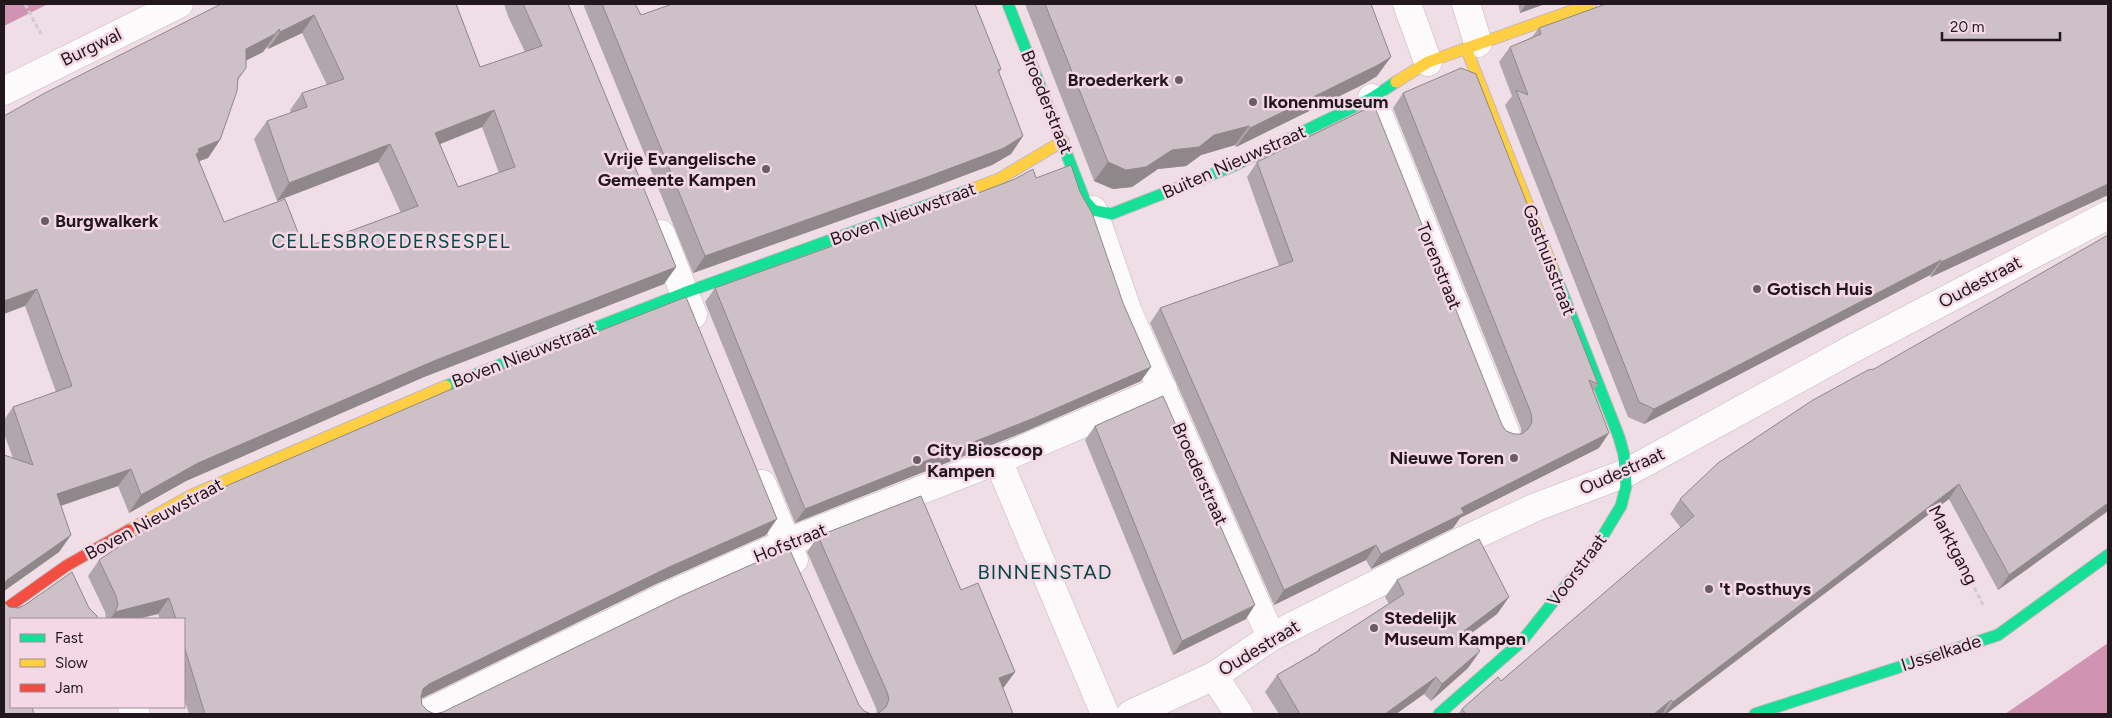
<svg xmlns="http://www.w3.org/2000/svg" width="2112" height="718" font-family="Figtree,sans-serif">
	<rect width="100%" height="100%" fill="#efdee6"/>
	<g fill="#d094b2">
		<path d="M4 4H48L4 26Z"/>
		<path d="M2108 643V714H2005Z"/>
	</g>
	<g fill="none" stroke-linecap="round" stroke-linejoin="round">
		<defs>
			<g id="street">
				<path d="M1407 4 1428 62"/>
				<path d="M1466 4 1478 43"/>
				<path d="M4 91 179 4"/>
				<path d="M1372 98 1506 434"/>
				<path d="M1093 210 1128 312 1271 637"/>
				<path d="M661 234 693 315"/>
				<path d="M998 460 1105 714"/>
				<path d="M762 484 794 560"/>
				<path d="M1214 676 1239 714"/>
				<path d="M132 707 136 714"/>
				<path d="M425 714 663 598 786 543 998 460 1163 389"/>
				<path d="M1131 714 1214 676 1271 637 1460 542 1536 507 1626 473 1854 348 2108 215"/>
			</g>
			<g id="fast">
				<path d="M1008 4 1085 201 1093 210 1111 214 1231 167 1372 98 1396 82"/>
				<path d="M446 386 684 293 972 189"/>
				<path d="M1439 714 1522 641 1595 549 1621 506 1626 486 1624 455 1619 437 1553 269"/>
				<path d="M1755 714 1998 635 2108 555"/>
			</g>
			<g id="slow">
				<path d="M1466 48 1553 269"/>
				<path d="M1396 82 1428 62 1591 4"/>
				<path d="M972 189 999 179 1063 141"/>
				<path d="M129 530 192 495 446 386"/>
			</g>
			<path id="jam" d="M4 610 66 566 129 530"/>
		</defs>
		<use href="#street" stroke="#c5b8be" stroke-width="29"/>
		<use href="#fast" stroke="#c5b8be" stroke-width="13"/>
		<use href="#slow" stroke="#c5b8be" stroke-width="13"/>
		<use href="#jam" stroke="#c5b8be" stroke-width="13"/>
		<g stroke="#d1ccce" stroke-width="3" stroke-dasharray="5 2.5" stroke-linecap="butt">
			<path d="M25 4 41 34"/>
			<path d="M1934 507 1983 605"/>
		</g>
		<use href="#street" stroke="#fdfafb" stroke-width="28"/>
		<use href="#fast" stroke="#16e098" stroke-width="11"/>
		<use href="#slow" stroke="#ffcf43" stroke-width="11"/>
		<use href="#jam" stroke="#f24e42" stroke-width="11"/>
	</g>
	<g fill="#b0a6ab" fill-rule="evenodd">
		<path d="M221 4H456L480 67 525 52 508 16 504 4H568L676 267 664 284 424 377 186 481 129 513 118 486 61 506 71 535 59 552 4 591V455L13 458 4 434V420L13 407 56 392 25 306ZM302 33 327 85 302 93 290 110 291 113 267 121 254 139 277 201 378 162 401 213 304 248 224 222 199 161 208 158 220 140 238 80 246 68V60L263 52 267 47 268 49ZM482 127 499 173 458 187 440 144Z"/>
		<path d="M583 4H635L641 15 1001 69 999 73 1023 136 1011 154 992 165 915 194 693 273Z"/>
		<path d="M1025 4H1371L1377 76 1364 84 1236 147 1235 145 1201 155 1186 166 1158 169 1132 187 1113 189 1094 181Z"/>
		<path d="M1518 4H1545L1520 13Z"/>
		<path d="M2108 4V195L1931 277 1930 275 1644 424 1628 417 1505 105 1512 96 1499 62 1510 47 1532 37 1539 28Z"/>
		<path d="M1403 93 1598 384 1593 391 1599 448 1460 518 1453 528 1371 569 1366 560 1274 605 1150 323 1160 308 1279 266 1247 177 1257 162 1502 425 1506 431 1514 434H1521V428L1393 108Z"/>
		<path d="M1036 178 1141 381 1024 432 795 523 705 302 715 288Z"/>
		<path d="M1874 369 2108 511 1998 590 1949 499 1666 714H1458L1462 709 1501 681 1681 528 1670 514 1680 499Z"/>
		<path d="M1095 426 1246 619 1173 655 1085 440Z"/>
		<path d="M766 535 656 584 421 699 422 705 428 711 435 714 859 705 864 711 871 714 877 713 876 708 807 552 818 536 961 590 1015 672 1004 687 1003 688 1013 714H189L184 698V619H160L158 614 137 619H106L105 612 88 576 99 560Z"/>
		<path d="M1397 580 1509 597 1497 614 1468 636 1480 651 1468 668 1431 701 1424 694 1396 714H1279L1265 692 1277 675 1316 652 1319 649 1389 604 1385 597Z"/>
	</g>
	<g fill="#90878b">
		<path d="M1526 4H1545L1520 13Z"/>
		<path d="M314 15 302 33 268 49 280 32Z"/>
		<path d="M279 29 263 52 234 67 246 49Z"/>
		<path d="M1391 57 1377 76 1364 84 1236 147 1250 128Z"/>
		<path d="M494 110 482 127 423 151 435 133Z"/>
		<path d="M1249 126 1235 145 1201 155 1186 166 1158 169 1132 187 1113 189 1094 181 1108 162 1172 150 1214 135Z"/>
		<path d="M1023 136 1011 154 992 165 915 194 693 273 705 256Z"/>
		<path d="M220 140 208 158 191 164 198 149Z"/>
		<path d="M390 144 378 162 277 201 289 183Z"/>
		<path d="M2108 184V195L1931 277 1941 262Z"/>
		<path d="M1941 260 1930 275 1644 424 1654 409Z"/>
		<path d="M676 267 664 284 424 377 186 481 129 513 141 495 198 463 436 360Z"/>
		<path d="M37 289 25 306 4 314V301Z"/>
		<path d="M1151 367 1141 381 1024 432 795 523 805 509Z"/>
		<path d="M1609 433 1599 448 1460 518 1453 528 1371 569 1381 554 1461 508Z"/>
		<path d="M131 469 118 486 45 511 57 494Z"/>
		<path d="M1959 484 1949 499 1666 714H1664L1673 702Z"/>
		<path d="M2108 503V511L1998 590 2009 575Z"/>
		<path d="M777 519 766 535 656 584 418 700 423 689 429 684 667 568Z"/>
		<path d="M71 535 59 552 4 591V584L7 580Z"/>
		<path d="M1376 545 1366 560 1274 605 1284 590Z"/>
		<path d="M1509 597 1497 614 1452 647 1464 631Z"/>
		<path d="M169 598 158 614 137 619H110L115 612Z"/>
		<path d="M1255 605 1246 619 1173 655 1182 641Z"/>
		<path d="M1480 651 1468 668 1431 701 1442 684Z"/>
		<path d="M1015 672 1004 687 988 694 999 678Z"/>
		<path d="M1436 677 1424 694 1396 714H1385Z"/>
		<path d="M1671 700 1662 714H1654Z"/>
	</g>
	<g fill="#cdc1c7" stroke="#90878b" fill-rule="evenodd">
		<path d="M221 4H456L480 67 542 46 523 4H568L676 267 436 360 198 463 141 495 131 469 57 494 71 535 7 580 4 584V455L33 465 13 407 72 386 37 289 4 301V116L43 94ZM314 15 344 79 302 93 307 107 267 121 289 183 390 144 418 206 304 248 285 199 224 222 196 154 199 152 198 149 220 140 237 91 238 78 246 68V49L275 34 279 29 280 32ZM494 110 515 167 458 187 435 133Z"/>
		<path d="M602 4H635L641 15 672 4H975L1001 69 998 70 1023 136 1004 148 927 177 705 256Z"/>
		<path d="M1045 4H1371L1391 57 1378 65 1250 128 1249 126 1214 135 1199 147 1172 150 1146 167 1126 170 1108 162Z"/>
		<path d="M1606 4H2108V184L1941 262V260L1654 409 1639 402 1516 90 1528 95 1510 47 1541 34 1539 28Z"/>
		<path d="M1461 68 1476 74 1598 384 1589 380 1609 433 1461 508 1464 513 1381 554 1376 545 1284 590 1160 308 1293 261 1257 162 1374 105 1502 425 1506 431 1514 434H1522L1528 429 1532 422 1531 413 1403 93Z"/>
		<path d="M1071 165 1080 192 1092 213 1123 303 1151 367 1034 418 805 509 715 288 936 209 1015 179 1033 169 1036 178Z"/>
		<path d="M2108 235V503L2009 575 1959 484 1673 702 1671 700 1654 714H1466L1462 709 1498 677 1501 681 1694 516 1680 499 1718 463 1813 400 1868 370 1874 369Z"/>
		<path d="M686 297 777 519 667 568 429 684 423 689 421 697 422 705 428 711 435 714 443 712 681 596 789 548 859 705 864 711 871 714 879 713 886 707 889 699 887 692 818 536 921 496 961 590 978 583 1015 672 999 678 1013 714H205L184 646V619H176L169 598 115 612 118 605 116 596 99 560 142 531 210 493 447 391Z"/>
		<path d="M1163 396 1255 605 1182 641 1095 426Z"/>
		<path d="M1479 539 1509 597 1464 631 1480 651 1442 684 1436 677 1385 714H1300L1277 675 1320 650 1319 649 1404 594 1397 580Z"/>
		<path d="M72 572 89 608 97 616 98 619H11V707H32L34 714H4V602L9 607 18 608 25 605Z"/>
	</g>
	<g fill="#695d63" stroke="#f5d8e5" stroke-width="2">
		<circle cx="1179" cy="80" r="5"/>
		<circle cx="1253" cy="102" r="5"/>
		<circle cx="766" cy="169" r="5"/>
		<circle cx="45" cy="221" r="5"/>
		<circle cx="1757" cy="289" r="5"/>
		<circle cx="1514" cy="458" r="5"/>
		<circle cx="917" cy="460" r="5"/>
		<circle cx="1709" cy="589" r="5"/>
		<circle cx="1374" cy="628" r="5"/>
	</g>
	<g text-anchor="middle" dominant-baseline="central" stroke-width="5" stroke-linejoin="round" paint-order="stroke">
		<g font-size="18" fill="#21171c" stroke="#f5d8e5">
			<text transform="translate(91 47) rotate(-26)">Burgwal</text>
			<text transform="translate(1047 102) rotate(68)">Broederstraat</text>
			<text transform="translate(1234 162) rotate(-24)">Buiten Nieuwstraat</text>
			<text transform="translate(903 214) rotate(-20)">Boven Nieuwstraat</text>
			<text transform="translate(1549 260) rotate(69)">Gasthuisstraat</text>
			<text transform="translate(1439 266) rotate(68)">Torenstraat</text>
			<text transform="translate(1980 282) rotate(-28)">Oudestraat</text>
			<text transform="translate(524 355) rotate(-21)">Boven Nieuwstraat</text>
			<text transform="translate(1622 471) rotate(-24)">Oudestraat</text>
			<text transform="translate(1200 474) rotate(66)">Broederstraat</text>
			<text transform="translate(154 519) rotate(-28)">Boven Nieuwstraat</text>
			<text transform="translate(790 543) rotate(-22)">Hofstraat</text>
			<text transform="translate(1953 545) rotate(63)">Marktgang</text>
			<text transform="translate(1577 570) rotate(-53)">Voorstraat</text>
			<text transform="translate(1259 648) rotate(-31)">Oudestraat</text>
			<text transform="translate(1941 653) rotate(-18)">IJsselkade</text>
		</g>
		<g font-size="18" font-weight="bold" fill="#21171c" stroke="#f5d8e5" text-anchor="start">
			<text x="1169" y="80" text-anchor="end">Broederkerk</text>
			<text x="1263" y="102">Ikonenmuseum</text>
			<text x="756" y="159" text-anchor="end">Vrije Evangelische<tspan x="756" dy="21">Gemeente Kampen</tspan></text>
			<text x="55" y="221">Burgwalkerk</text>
			<text x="1767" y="289">Gotisch Huis</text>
			<text x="927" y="450">City Bioscoop<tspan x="927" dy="21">Kampen</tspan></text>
			<text x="1504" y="458" text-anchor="end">Nieuwe Toren</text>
			<text x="1719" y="589">'t Posthuys</text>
			<text x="1384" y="618">Stedelijk<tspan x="1384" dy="21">Museum Kampen</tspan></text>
		</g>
		<g font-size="19" letter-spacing="1" fill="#054847" stroke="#f5d8e5">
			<text x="391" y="241">CELLESBROEDERSESPEL</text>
		</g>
		<g font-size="20" letter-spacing="1" fill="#054847" stroke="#f5d8e5">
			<text x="1045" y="572">BINNENSTAD</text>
		</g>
	</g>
	<rect width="2112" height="718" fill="none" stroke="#21171c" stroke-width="10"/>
	<rect x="10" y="618" width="175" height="90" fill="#f5d8e5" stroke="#a08b95"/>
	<rect x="20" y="634" width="25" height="8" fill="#16e098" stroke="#a08b95"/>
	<text x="55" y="643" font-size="15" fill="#21171c">Fast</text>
	<rect x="20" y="659" width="25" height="8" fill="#ffcf43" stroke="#a08b95"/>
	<text x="55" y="668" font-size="15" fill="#21171c">Slow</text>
	<rect x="20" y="684" width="25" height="8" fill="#f24e42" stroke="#a08b95"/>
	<text x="55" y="693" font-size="15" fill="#21171c">Jam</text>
	<path d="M1942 32v8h118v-8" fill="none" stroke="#21171c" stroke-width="2.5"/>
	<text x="1950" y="32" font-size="15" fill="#21171c" stroke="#f5d8e5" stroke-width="4" paint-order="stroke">20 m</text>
</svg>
